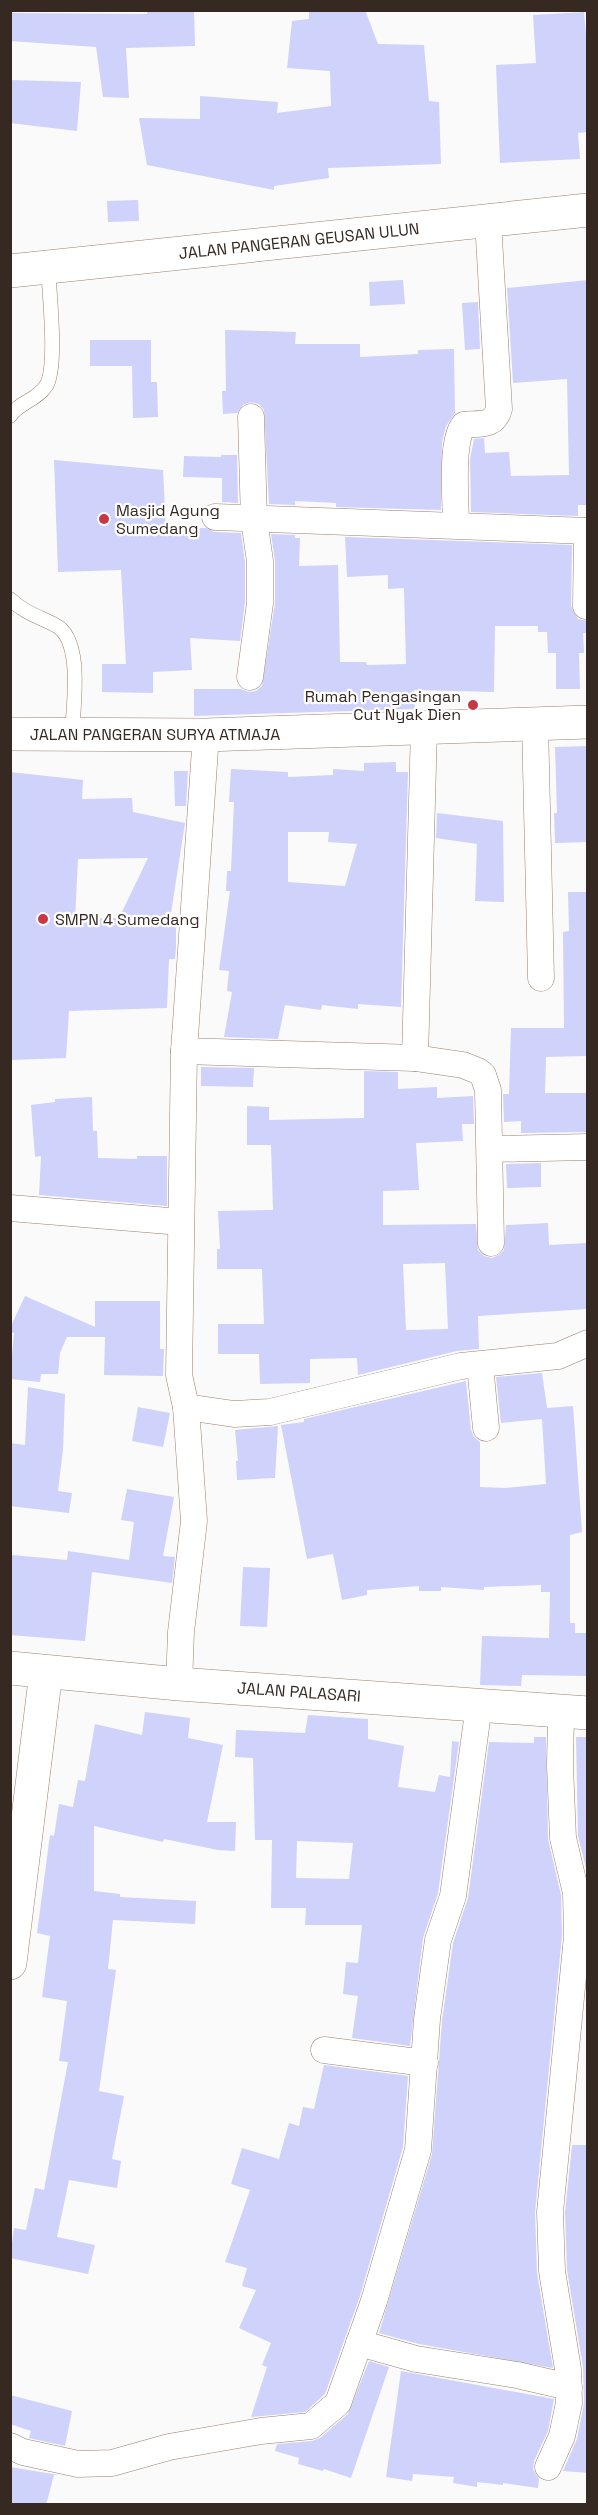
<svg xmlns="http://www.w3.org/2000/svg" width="598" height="2515" font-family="'Space Grotesk',sans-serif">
	<rect width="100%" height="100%" fill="#fafafa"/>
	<g fill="#cfd2fa" fill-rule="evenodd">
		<path d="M147 10H194L195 46 126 48 129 98 103 97 96 47 10 41V13L147 14Z"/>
		<path d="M309 10H365L378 44 424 45 429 101 439 102 441 164 328 168 329 178 274 186V190L147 165 139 118 200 119V96L278 102 277 113 331 106 330 71 287 68 292 21 309 19Z"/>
		<path d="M584 12 588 58V132L578 133 580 159 500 163 496 65 536 63 533 15Z"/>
		<path d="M10 80 81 82 77 131 10 123Z"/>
		<path d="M138 200 139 221 108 222 107 201Z"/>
		<path d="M403 280 405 304 370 306 369 282Z"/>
		<path d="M588 280V505H578V516L471 512 470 459 474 439 484 438 485 453 509 452 511 476 569 475 567 379 513 383 507 288Z"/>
		<path d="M478 302 480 349 465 350 462 303Z"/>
		<path d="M225 330 296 332 295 344H360V357L418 354V350L454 349 455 413 446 426 442 442 441 510 336 507V503L295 501V505L269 504 264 410 259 404 250 402 243 405 237 413 223 414 222 391H226Z"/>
		<path d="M90 340H151V382H157L158 417 133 418 132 366H90Z"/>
		<path d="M221 455H237L238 503 222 502V478L183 477 184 456 221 457Z"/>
		<path d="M54 460 163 470 166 529 206 528 214 532 241 533 245 562V602L240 641 190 638 192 670 153 672V693L102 692V664H126L121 570 58 572Z"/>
		<path d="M271 534 295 535V538H300L299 566 338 565 340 662H366L367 665 406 664 404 588 388 589V575L347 577 345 537 572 545 571 606 578 619 588 621V633H583L584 653H579L580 689H556V653H548L547 632H538V626H495L494 692 414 690 415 709 194 716V689H241L249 692 256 691 262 686 275 603V561Z"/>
		<path d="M588 746V842L555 843 554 813H557L555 747Z"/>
		<path d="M396 762V772H408L401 1007 358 1004V1009L322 1005 321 1010 285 1005 278 1039 224 1037 232 992 227 991 229 971 219 970 230 891H226L227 871H231L234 802H229L231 769 288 772V777L333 775V769L364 771V763ZM288 832H329L328 842 357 844 345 886 288 882Z"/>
		<path d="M174 771H188L186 806H175Z"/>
		<path d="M10 772 83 780 82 799 132 798 133 812 185 823 169 926H176V948L175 959H169L167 1008 69 1011 66 1058 10 1060ZM148 858 119 918 75 919 78 859Z"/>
		<path d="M437 813 503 821 504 902 475 901 477 844 436 838Z"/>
		<path d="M568 892H588V1056L546 1057 545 1093H588V1132L521 1133V1121L504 1122 503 1094H509L511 1028H564L563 932 569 931Z"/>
		<path d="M201 1067 254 1068 253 1087 201 1086Z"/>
		<path d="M364 1071 398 1072V1089L437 1087V1098L473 1096 474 1124H462L463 1141 416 1143 419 1190 383 1191V1225L476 1224 478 1250 484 1256 492 1258 499 1255 504 1250 506 1225 548 1223 549 1245 588 1243V1309L478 1316 479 1349 457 1351 358 1375 357 1358 310 1359V1383L260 1384 259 1354H218V1324H264L262 1269H217V1249H220L218 1211 273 1210 271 1145H247V1106L269 1107V1120L364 1118ZM445 1263 448 1329 406 1330 403 1264Z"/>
		<path d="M92 1097 93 1131H97L98 1158 137 1159V1156H167V1206L39 1195 41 1156 35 1157 31 1105 55 1102V1099Z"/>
		<path d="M541 1163V1187L507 1188 506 1164Z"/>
		<path d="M25 1296 95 1327V1301H160V1349H164L163 1376 104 1375 105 1337H67L60 1353 58 1374H41L40 1382 10 1379 14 1333 10 1332V1328Z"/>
		<path d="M542 1373 547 1408 573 1406 582 1532 570 1535V1623H575V1633H588V1676L522 1675 521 1686 480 1685 482 1636 549 1638 550 1592H541V1585L484 1587V1590L441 1587V1591H419V1586L367 1590V1595L342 1600 333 1554 307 1559 281 1425 304 1422V1419L466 1381 471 1430 474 1437 480 1442V1487L505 1488 546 1484 542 1419 501 1423 496 1377Z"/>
		<path d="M28 1387 65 1394 63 1450 58 1491 72 1493 69 1513 10 1506V1443L25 1445Z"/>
		<path d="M138 1407 170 1413 163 1447 132 1441Z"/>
		<path d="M278 1426 275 1478 237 1480 236 1461H238L235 1430Z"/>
		<path d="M127 1489 174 1497 163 1556 175 1557 172 1583 92 1572 85 1641 10 1635 12 1555 67 1560 68 1551 129 1560 134 1522 121 1520Z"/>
		<path d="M243 1567 270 1568 267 1627 240 1626Z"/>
		<path d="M145 1712 190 1718 188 1738 223 1745 207 1822H236L235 1851 218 1850 164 1839 163 1842 94 1826V1891L120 1894V1897L196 1901 195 1924 113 1920 108 1969 116 1970 99 2091 124 2096 112 2159 121 2161 117 2188 69 2180 57 2237 95 2245 88 2274 10 2258 14 2228 26 2230 35 2188 44 2190 68 2062 59 2061 67 2001 42 1997 50 1936 37 1933 50 1835 54 1836 59 1804 73 1807 78 1780 85 1781 95 1724 142 1735Z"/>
		<path d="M308 1715 368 1719V1739L404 1746 398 1787 435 1792 439 1775 450 1777 452 1741 459 1742 438 1893 423 1938 410 2046 352 2038 358 1996 343 1994 346 1962 358 1963 362 1925H305L306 1908H271L272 1840H255L253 1758 235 1757 236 1730 305 1733ZM297 1841 353 1843 349 1879 296 1878Z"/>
		<path d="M534 1737H546L548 1839 561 1895 562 1935 535 2212 537 2273 553 2368 419 2344 379 2333 432 2154 442 2021 453 1943 468 1898 489 1742 534 1743Z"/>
		<path d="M576 1737H588V1876L578 1836Z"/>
		<path d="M324 2065 408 2076 403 2147 360 2296 325 2394 305 2412 251 2417 267 2367 262 2365 271 2343 239 2328 256 2290 242 2286 247 2268 225 2262 250 2190 231 2184 242 2148 279 2159 289 2123 299 2126 303 2107 314 2109Z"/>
		<path d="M572 2145H588V2473L563 2471 577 2439 584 2403 583 2367 567 2270 565 2212Z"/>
		<path d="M369 2361 389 2367 351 2478 324 2469 323 2471 298 2464 299 2458 275 2451 277 2444 312 2441 320 2438 348 2414Z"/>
		<path d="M401 2371 554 2399 548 2431 534 2461 533 2469 539 2479 538 2488 503 2483V2485L477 2482V2487L453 2483 454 2477 413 2474 412 2481 386 2477Z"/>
		<path d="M10 2395 72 2411 65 2446 29 2438 31 2431 10 2424Z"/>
		<path d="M10 2467 59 2475H54L46 2505H10Z"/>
	</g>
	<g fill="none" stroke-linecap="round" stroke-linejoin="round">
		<defs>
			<g id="lane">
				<path d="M10 416C18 403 37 400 46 386 58 367 49 292 48 266"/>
				<path d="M10 599C23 612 40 617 55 625 84 639 73 707 72 735"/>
			</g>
			<g id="street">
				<path d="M215 517 588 531"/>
				<path d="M456 525C456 503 450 441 464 425 480 423 494 427 499 409L488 221"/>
				<path d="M586 606 587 531"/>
				<path d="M250 677 260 603V561L254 520 251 417"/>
				<path d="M535 724 541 978"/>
				<path d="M184 1051 415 1058 463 1065 478 1071 483 1075 488 1090 491 1243"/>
				<path d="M415 1058 424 728"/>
				<path d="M490 1149 588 1147"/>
				<path d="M10 1208 181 1222"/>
				<path d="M480 1365 486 1428"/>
				<path d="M186 1407 234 1414 270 1412 461 1366 558 1356 588 1343"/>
				<path d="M179 1684 181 1632 194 1521 186 1407 179 1375 184 1051 206 735"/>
				<path d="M324 2050 425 2063"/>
				<path d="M359 2343 416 2359 517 2375 569 2387"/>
				<path d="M10 2446 23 2452 78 2464 112 2463 169 2447 261 2431 311 2426 338 2403 374 2301 418 2150 427 2019 438 1940 453 1896 479 1705"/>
				<path d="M548 2467 562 2436 569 2403 568 2369 552 2271 550 2212 577 1936 576 1893 563 1838 560 1766 561 1711"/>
			</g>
			<g id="secondary">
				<path d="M10 271 588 210"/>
				<path d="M10 734 206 735 588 722"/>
				<path d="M10 1668 179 1684 588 1713"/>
				<path d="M10 1963 46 1672"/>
			</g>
		</defs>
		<use href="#lane" stroke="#9e7f6e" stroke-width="15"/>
		<use href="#street" stroke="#9e7f6e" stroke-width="27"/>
		<use href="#secondary" stroke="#9e7f6e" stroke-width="34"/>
		<use href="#lane" stroke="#fff" stroke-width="14"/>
		<use href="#street" stroke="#fff" stroke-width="26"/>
		<use href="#secondary" stroke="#fff" stroke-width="33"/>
	</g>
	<g fill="#c73745" stroke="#fff" stroke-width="2">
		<circle cx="104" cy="519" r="6"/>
		<circle cx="473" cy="705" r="6"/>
		<circle cx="43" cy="919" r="6"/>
	</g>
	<g text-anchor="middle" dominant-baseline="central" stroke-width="4.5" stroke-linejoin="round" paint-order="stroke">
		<g font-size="16" fill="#362922" stroke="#fff">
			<text transform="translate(299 241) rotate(-6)">JALAN PANGERAN GEUSAN ULUN</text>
			<text x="155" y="734">JALAN PANGERAN SURYA ATMAJA</text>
			<text transform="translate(299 1692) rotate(4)">JALAN PALASARI</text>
		</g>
		<g font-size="16" fill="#362922" stroke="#fff" text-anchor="start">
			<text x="116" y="510">Masjid Agung<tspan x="116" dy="18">Sumedang</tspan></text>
			<text x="461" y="696" text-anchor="end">Rumah Pengasingan<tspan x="461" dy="18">Cut Nyak Dien</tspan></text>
			<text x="55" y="919">SMPN 4 Sumedang</text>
		</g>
	</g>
	<rect width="598" height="2515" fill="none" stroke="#362922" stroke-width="24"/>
</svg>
